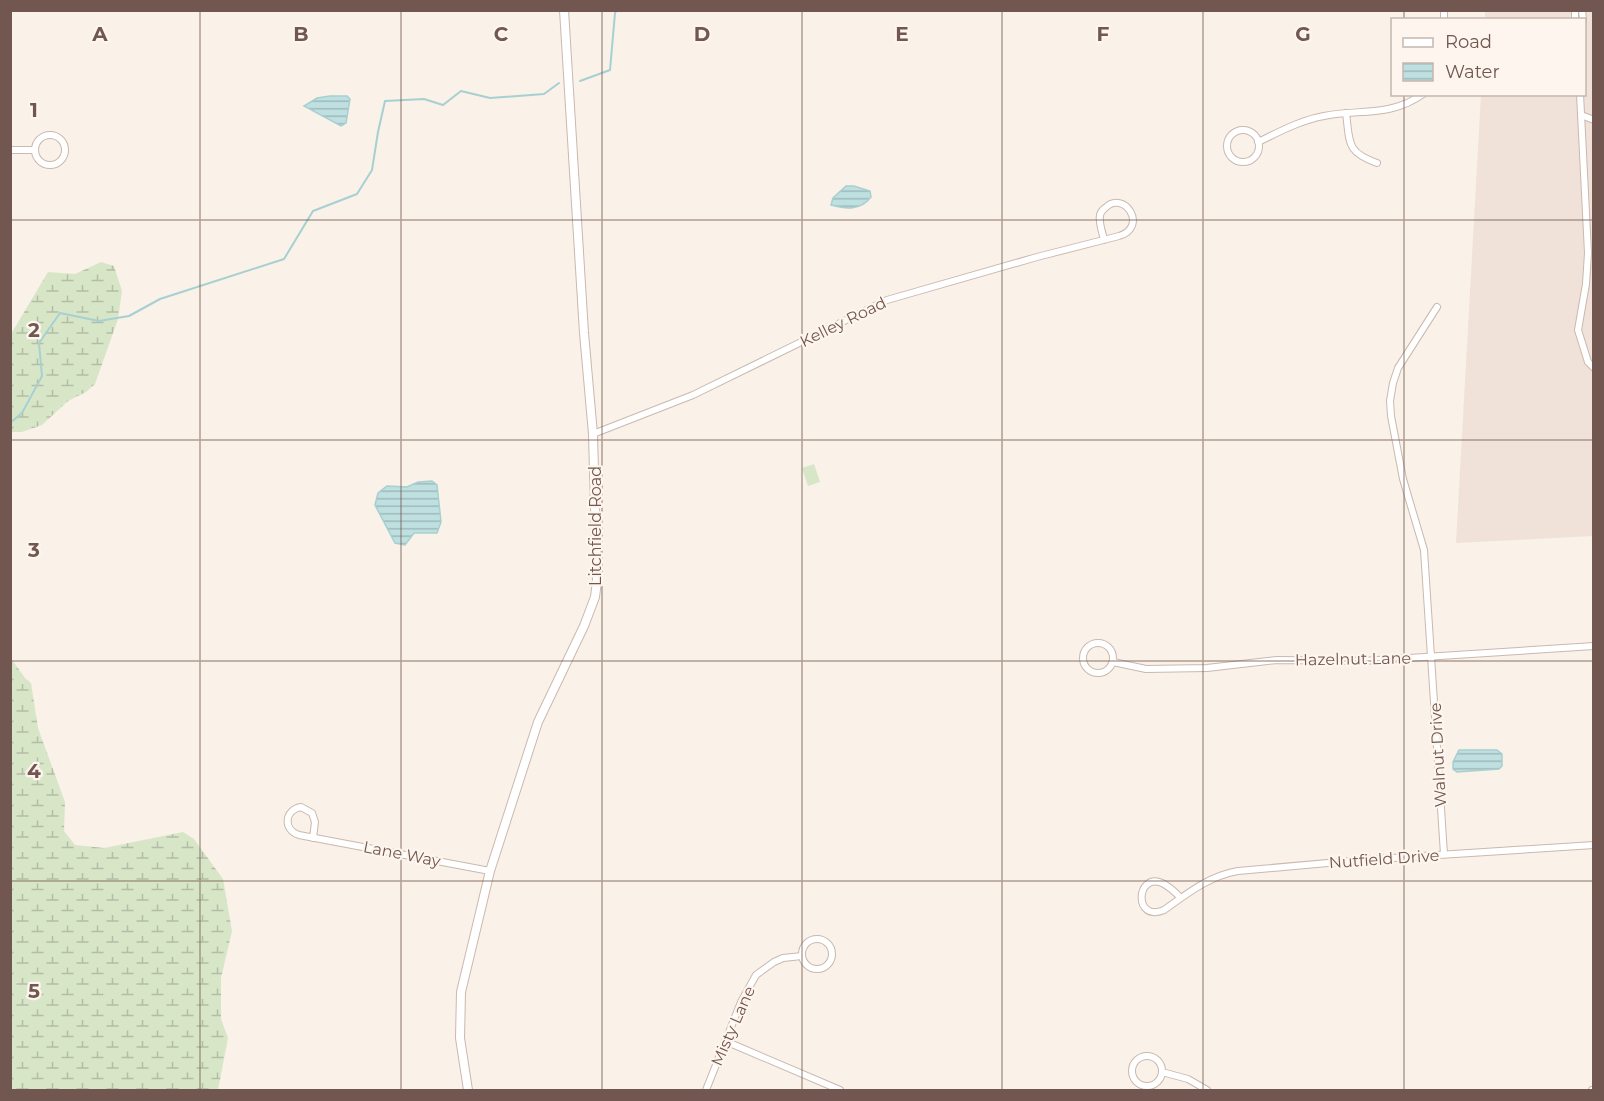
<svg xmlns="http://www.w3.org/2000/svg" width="1604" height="1101" font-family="Montserrat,sans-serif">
	<defs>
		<pattern id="wetland-marsh" width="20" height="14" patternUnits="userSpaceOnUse" patternTransform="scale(1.5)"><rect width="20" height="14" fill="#d8e6c8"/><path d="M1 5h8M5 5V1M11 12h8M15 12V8" fill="none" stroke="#b4bda5"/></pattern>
		<pattern id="water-rules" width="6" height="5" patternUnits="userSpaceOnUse" patternTransform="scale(1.5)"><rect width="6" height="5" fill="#bfe0e1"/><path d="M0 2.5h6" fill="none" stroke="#a0b8b9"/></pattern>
	</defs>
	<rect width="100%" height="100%" fill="#faf1e8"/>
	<path fill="#f0e2d8" d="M1485 11H1593V536L1456 543 1481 95 1584 94V20L1485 19Z"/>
	<g fill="url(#wetland-marsh)">
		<path d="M101 262 114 266 122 291 118 319 95 384 86 392 68 401 42 425 22 432H11V334L48 272 75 274Z"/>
		<path d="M10 657 25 678 31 683 38 728 65 802 64 831 75 845 104 848 183 832 194 839 223 879 232 931 221 978V1019L228 1038 218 1090H11Z"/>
	</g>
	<path fill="#d8e6c8" d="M814 464 820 482 808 486 802 468Z"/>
	<g fill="url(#water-rules)" stroke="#a6d0d1" stroke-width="1.5">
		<path d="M330 96H347L350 99 346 123 341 126 304 106 317 98Z"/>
		<path d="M846 186H854L870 191 871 197C860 211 846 209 831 205L833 198Z"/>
		<path d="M432 481 437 485 441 522 437 533H414L405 545 395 543 375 505 378 493 387 486 407 487 418 482Z"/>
		<path d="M1459 750H1497L1502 754V766L1499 769 1457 772 1453 769V762Z"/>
	</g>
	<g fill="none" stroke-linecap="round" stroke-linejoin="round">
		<g stroke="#a6d0d1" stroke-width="2">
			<path d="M580 81 610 70 615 13 617 10"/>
			<path d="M10 423 22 413 42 376 39 343 60 313 99 321 129 316 160 299 284 259 313 211 357 194 372 170 378 132 385 101 424 99 443 105 461 91 490 98 544 94 559 83"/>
		</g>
		<defs>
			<g id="minor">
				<path d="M1575 10V20"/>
				<path d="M1582 10 1583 20"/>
				<path d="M1444 20V10"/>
				<path d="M1580 94 1588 253 1586 284 1578 330 1588 362 1594 368"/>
				<path d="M1346 113C1350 143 1346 152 1377 163"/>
				<path d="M1581 115 1594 120"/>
				<circle cx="1243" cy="146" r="16"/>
				<circle cx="50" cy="150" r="15"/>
				<path d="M1258 142C1279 132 1301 120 1324 116 1360 109 1391 117 1423 94"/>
				<path d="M10 150H35"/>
				<path d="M1437 307 1398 368 1393 383 1390 401 1391 416 1403 479 1424 550 1444 854"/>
				<path d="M593 434 693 395 887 300 1037 257 1119 236C1149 227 1124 189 1105 208 1101 211 1099 216 1100 221 1100 227 1103 234 1104 240"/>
				<circle cx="1098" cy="658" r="15"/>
				<path d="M1113 662 1146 669 1207 668 1277 660 1362 661 1594 646"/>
				<path d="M313 838 315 822 312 813 301 807C284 810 283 830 299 835L490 871"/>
				<path d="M1181 898C1176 893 1169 886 1162 883 1136 872 1133 923 1164 910 1188 893 1209 876 1238 871L1361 860 1594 845"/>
				<circle cx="817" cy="954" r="15"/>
				<path d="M725 1041 840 1090"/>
				<circle cx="1147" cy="1071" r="15"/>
				<path d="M1162 1072 1188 1079 1207 1090"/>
				<path d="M706 1090 741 1002 756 975 774 962 783 958 802 956"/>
				<path d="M1592 1090H1594"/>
			</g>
			<path id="tertiary" d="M468 1090 460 1038 461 992 490 871 538 722 584 626 595 597 597 581 593 434 584 333 564 10"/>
		</defs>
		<use href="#minor" stroke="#cbb8af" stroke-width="8"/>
		<use href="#tertiary" stroke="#cbb8af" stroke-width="10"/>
		<use href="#minor" stroke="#fff" stroke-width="6"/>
		<use href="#tertiary" stroke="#fff" stroke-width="8"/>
	</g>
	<path fill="none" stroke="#71574f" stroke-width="1.5" stroke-opacity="0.55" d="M200 10V1090M401 10V1090M602 10V1090M802 10V1090M1002 10V1090M1203 10V1090M1404 10V20M1404 94V1090M10 220H1594M10 440H1594M10 661H1594M10 881H1594"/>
	<g text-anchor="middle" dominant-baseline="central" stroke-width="4.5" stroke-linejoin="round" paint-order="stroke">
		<g font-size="16" fill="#71574f" stroke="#fdf5ee">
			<text transform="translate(843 322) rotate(-26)">Kelley Road</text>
			<text transform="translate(595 526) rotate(-90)">Litchfield Road</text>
			<text transform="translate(1353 659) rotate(-1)">Hazelnut Lane</text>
			<text transform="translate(1438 755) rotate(-93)">Walnut Drive</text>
			<text transform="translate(402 854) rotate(11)">Lane Way</text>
			<text transform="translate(1384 859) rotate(-4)">Nutfield Drive</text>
			<text transform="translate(733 1026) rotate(-66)">Misty Lane</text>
		</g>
	</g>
	<g font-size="20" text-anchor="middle" font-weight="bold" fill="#71574f" stroke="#fdf5ee" stroke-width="4.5" stroke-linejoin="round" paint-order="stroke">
		<text x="100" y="41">A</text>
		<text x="301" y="41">B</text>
		<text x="501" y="41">C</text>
		<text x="702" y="41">D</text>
		<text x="902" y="41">E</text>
		<text x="1103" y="41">F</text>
		<text x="1303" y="41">G</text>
		<text x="34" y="117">1</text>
		<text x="34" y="337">2</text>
		<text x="34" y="557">3</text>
		<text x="34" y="778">4</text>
		<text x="34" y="998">5</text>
	</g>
	<rect width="1604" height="1101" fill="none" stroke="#71574f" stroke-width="24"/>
	<rect x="1391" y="18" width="195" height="78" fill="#fdf5ee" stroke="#c5b6ae" stroke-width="1.5"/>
	<rect x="1403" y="38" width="30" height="9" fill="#ffffff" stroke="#c5b6ae" stroke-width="1.5"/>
	<text x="1445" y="48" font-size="18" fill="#71574f">Road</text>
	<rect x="1403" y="63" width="30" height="18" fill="url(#water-rules)" stroke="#c5b6ae" stroke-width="1.5"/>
	<text x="1445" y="78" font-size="18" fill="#71574f">Water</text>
</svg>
